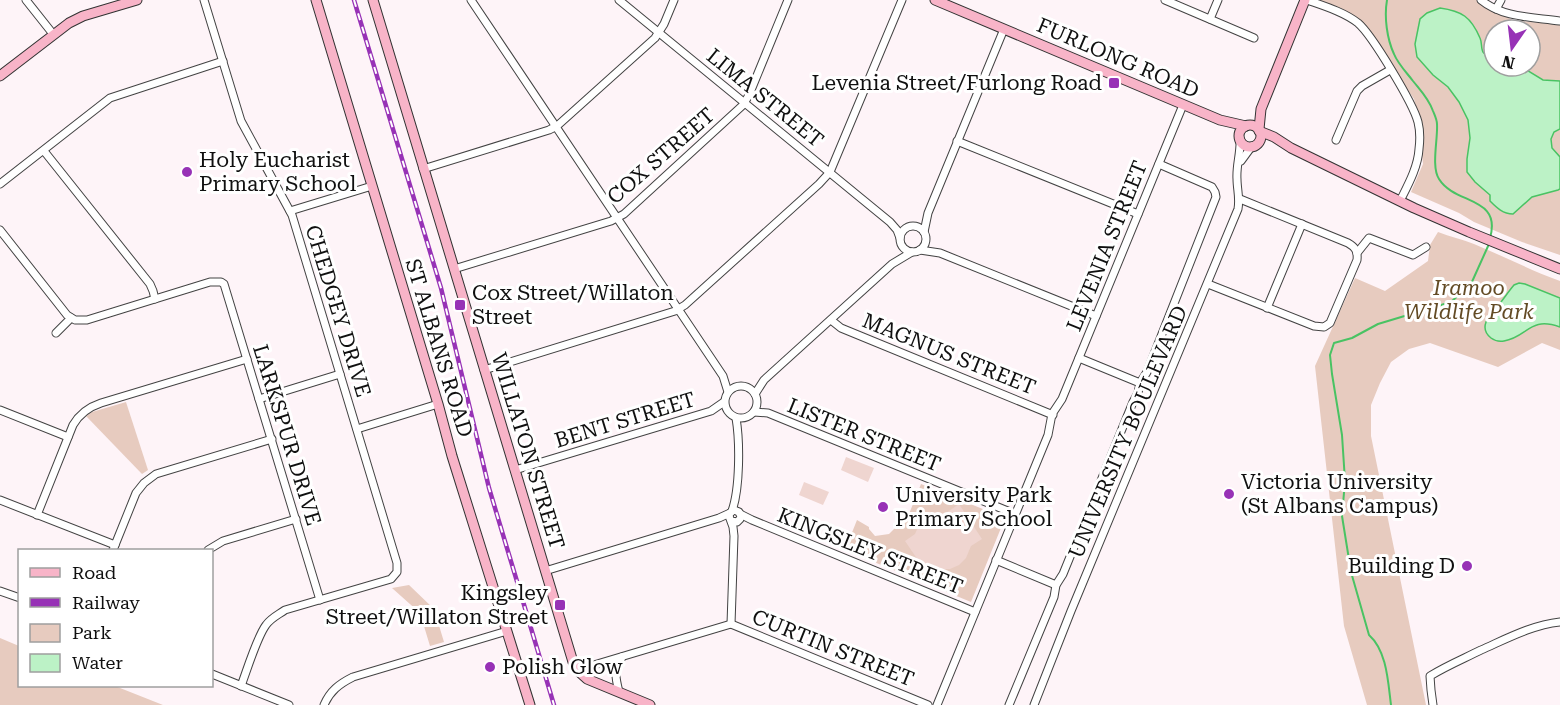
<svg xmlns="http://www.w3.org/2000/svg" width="1560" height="705" font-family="'Roboto Serif',serif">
	<rect width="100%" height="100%" fill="#fef4f8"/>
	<g fill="#e7cbbf" fill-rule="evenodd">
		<path d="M1317 0H1479L1512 20 1560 25V255L1522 242 1474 222 1459 213 1411 192 1423 164 1418 114 1414 99 1362 23ZM1494 30H1530V66H1494Z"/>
		<path d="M1438 232C1450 237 1462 239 1474 244 1503 256 1530 270 1560 281V350L1542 343 1498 367 1430 343 1409 349 1391 362 1380 383 1371 405V436L1426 705H1367L1344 626 1315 366 1355 278 1385 291 1428 261 1430 245Z"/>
		<path d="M126 402 148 470 142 474 86 416 92 412Z"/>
		<path d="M921 484 1005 518 971 602 845 550 857 520 869 527V529L875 536 889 534 909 514Z"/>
		<path d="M409 585 434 609 444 642 430 646 420 613 392 588Z"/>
		<path d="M0 638 19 646 20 686H115L163 705H0Z"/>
	</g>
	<g fill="#efd5d0">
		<path d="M846 457 874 468 868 482 841 470Z"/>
		<path d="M804 482 829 492 823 505 799 495Z"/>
		<path d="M959 504 982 539 971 546 966 558 959 565 950 569H936L928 575 905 541 915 534 919 525 927 517 937 513H946Z"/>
	</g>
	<g fill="#bcf2c6" stroke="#49c363" stroke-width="1.5">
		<path d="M1440 8C1462 11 1471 17 1480 38 1482 42 1481 49 1483 52 1485 55 1491 59 1494 62V66H1520L1543 80 1560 81V129L1554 132 1551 139 1552 148 1560 157V189L1558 190 1532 197 1513 214C1503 214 1497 208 1490 201V195L1475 182 1467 172V159L1470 138 1468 120 1459 102 1448 87 1433 75 1417 57 1415 44 1420 19 1427 13Z"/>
		<path d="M1519 283 1525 284 1560 298V327C1529 316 1528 337 1504 341 1499 342 1495 341 1491 338 1478 328 1489 315 1497 307 1503 300 1508 292 1514 285Z"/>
	</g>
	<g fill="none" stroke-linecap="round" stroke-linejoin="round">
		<g stroke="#49c363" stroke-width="2">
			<path d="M1387 0C1384 17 1387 39 1394 54 1398 64 1407 73 1413 81 1421 91 1429 99 1433 111 1435 116 1437 120 1437 124 1438 139 1431 167 1439 179 1455 205 1502 196 1490 238"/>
			<path d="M1391 705C1388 682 1387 651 1369 635L1351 572 1342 516 1345 481 1342 435 1332 374 1330 355 1334 343 1352 338 1378 324 1451 302 1471 284 1489 244"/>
		</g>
		<defs>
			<g id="street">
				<path d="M26 0 53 34"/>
				<path d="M204 0 241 121 292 215 397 563V572L391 579 285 610C278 615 271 618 266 625 257 637 247 670 241 686"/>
				<path d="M471 0 723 376 728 392"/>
				<path d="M619 0 890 222 897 230 900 238"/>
				<path d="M1165 0 1254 38"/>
				<path d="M1307 0C1324 6 1344 12 1358 23 1372 35 1413 103 1418 122 1420 130 1420 141 1419 149 1418 167 1408 185 1400 201"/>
				<path d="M1481 0C1503 18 1533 17 1560 21"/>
				<path d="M1496 9 1501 0"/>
				<path d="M1210 19 1218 0"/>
				<path d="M1336 140 1357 91 1362 86 1390 70"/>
				<path d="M957 141 1138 214"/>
				<path d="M44 151 150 284 153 291 155 299"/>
				<path d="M1241 161 1252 146"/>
				<path d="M423 169 549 130 557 126 655 38 664 24 674 0"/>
				<path d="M0 184 110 98 223 61"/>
				<path d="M290 211 372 186"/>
				<circle cx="913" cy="239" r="13"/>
				<path d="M0 230 67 315 75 320H87L210 282H221L224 284 320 600"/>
				<path d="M924 232 928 213 1004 29"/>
				<path d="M920 250 940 253 1096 316"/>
				<path d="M1357 253 1369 238 1413 255 1426 247"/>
				<path d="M454 269 611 221 624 214 743 105 749 95 788 0"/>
				<path d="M1208 284 1314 326 1324 327 1330 323 1357 260C1358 251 1355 247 1348 243L1240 199"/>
				<path d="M1267 308 1302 224"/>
				<path d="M831 320 841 328 1053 415"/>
				<path d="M56 333 71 318"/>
				<path d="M1079 358 1140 383"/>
				<path d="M484 370 675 311 685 305 819 184 830 172 902 0"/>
				<circle cx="741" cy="402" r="16"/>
				<path d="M755 394 764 380 892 264 912 252"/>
				<path d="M259 399 340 374"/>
				<path d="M0 410 68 437"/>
				<path d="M754 412 768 413 1015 514"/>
				<path d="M357 429 438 404"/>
				<path d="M515 470 711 411 724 402"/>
				<path d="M0 500 115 545"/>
				<path d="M732 511C740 488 740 442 736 418"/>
				<path d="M740 514 752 520 975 612"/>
				<path d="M37 515 73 425C80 413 89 407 101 403L247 359"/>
				<path d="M113 550 136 493 144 483 156 474 272 439"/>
				<path d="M208 550 223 541 296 519"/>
				<path d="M996 560 1056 585"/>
				<path d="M545 571 719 518 730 513"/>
				<path d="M0 591 20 598"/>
				<path d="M731 624 734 536 733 527 729 516 730 513 734 510 739 512 741 516 740 519 737 522 731 521"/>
				<path d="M577 670 731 624 928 705"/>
				<path d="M212 674 289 705"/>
				<path d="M619 692C615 676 614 672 622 657"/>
				<path d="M324 705C330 691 339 684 353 677L507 631"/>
				<path d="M937 705 1048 435 1052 414 1062 399 1183 105"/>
				<path d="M1009 705 1054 597 1056 585 1063 574 1133 402 1138 393 1140 383 1147 372 1216 197 1215 192 1212 187 1159 164"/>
				<path d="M1034 705 1071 611 1238 209C1240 198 1237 189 1237 179 1236 165 1241 153 1240 138"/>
				<path d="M1433 705 1431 690 1430 676C1446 666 1463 659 1481 650 1506 639 1532 625 1560 622"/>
			</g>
			<g id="secondary">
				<path d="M316 0 438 404 452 456 530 705"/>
				<path d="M373 0 573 662 577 670 587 679 650 705"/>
				<path d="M935 0 1220 120 1246 126"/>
				<path d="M0 76 69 23 83 16 137 0"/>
				<circle cx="1250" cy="136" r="11"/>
				<path d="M1259 129 1261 109 1305 0"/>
				<path d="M1259 131 1274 137 1291 148 1414 208 1469 232 1560 269"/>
			</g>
		</defs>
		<use href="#street" stroke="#434343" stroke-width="9"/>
		<use href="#secondary" stroke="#323232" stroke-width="11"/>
		<use href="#street" stroke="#fff" stroke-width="7"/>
		<use href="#secondary" stroke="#f8b4c8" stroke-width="9"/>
		<defs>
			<path id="rail" d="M354 0 441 288 489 488 554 705"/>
		</defs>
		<use href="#rail" stroke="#9732b6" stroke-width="4.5"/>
		<use href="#rail" stroke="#fff" stroke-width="2" stroke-dasharray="7" stroke-linecap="butt"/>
	</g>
	<g fill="#9732b6" stroke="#fff" stroke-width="2">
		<rect x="1108" y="77" width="12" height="12" rx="3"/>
		<circle cx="187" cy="172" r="6"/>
		<rect x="454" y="299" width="12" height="12" rx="3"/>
		<circle cx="1229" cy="494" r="6"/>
		<circle cx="883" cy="507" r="6"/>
		<circle cx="1467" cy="566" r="6"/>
		<rect x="554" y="599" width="12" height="12" rx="3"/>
		<circle cx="490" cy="667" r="6"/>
	</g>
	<g text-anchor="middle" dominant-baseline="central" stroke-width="6" stroke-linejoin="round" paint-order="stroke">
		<g font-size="21" fill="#101010" stroke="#fff">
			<text transform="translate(1118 58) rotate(23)">FURLONG ROAD</text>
			<text transform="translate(765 98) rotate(39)">LIMA STREET</text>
			<text transform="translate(661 156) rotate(-41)">COX STREET</text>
			<text transform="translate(1107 246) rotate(-68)">LEVENIA STREET</text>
			<text transform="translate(338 311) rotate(73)">CHEDGEY DRIVE</text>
			<text transform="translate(439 348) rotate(73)">ST ALBANS ROAD</text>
			<text transform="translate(949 354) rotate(22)">MAGNUS STREET</text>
			<text transform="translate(625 420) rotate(-17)">BENT STREET</text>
			<text transform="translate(1128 432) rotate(-67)">UNIVERSITY BOULEVARD</text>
			<text transform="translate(287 435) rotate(73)">LARKSPUR DRIVE</text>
			<text transform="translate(864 435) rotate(22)">LISTER STREET</text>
			<text transform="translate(528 451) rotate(73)">WILLATON STREET</text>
			<text transform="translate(870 551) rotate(22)">KINGSLEY STREET</text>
			<text transform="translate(833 648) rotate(22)">CURTIN STREET</text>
		</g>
		<g font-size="21" fill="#101010" stroke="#fff" text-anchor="start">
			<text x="1102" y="83" text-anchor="end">Levenia Street/Furlong Road</text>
			<text x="199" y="160">Holy Eucharist<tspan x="199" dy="24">Primary School</tspan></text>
			<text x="472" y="293">Cox Street/Willaton<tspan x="472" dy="24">Street</tspan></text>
			<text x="1241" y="482">Victoria University<tspan x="1241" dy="24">(St Albans Campus)</tspan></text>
			<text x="895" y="495">University Park<tspan x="895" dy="24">Primary School</tspan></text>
			<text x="1455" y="566" text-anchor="end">Building D</text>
			<text x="548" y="593" text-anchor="end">Kingsley<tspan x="548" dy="24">Street/Willaton Street</tspan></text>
			<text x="502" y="667">Polish Glow</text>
		</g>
		<g font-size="21" font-style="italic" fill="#634b25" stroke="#fff">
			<text x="1469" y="288">Iramoo<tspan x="1469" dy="24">Wildlife Park</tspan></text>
		</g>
	</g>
	<rect x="18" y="549" width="195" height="138" fill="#ffffff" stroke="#9f9f9f" stroke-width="1.5"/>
	<rect x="30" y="568" width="30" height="9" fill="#f8b4c8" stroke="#9f9f9f" stroke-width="1.5"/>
	<text x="72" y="579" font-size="18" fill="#101010">Road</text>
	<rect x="30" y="598" width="30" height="9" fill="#9732b6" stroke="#9f9f9f" stroke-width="1.5"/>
	<text x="72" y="609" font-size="18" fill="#101010">Railway</text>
	<rect x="30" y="624" width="30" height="18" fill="#e7cbbf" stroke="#9f9f9f" stroke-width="1.5"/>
	<text x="72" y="639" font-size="18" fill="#101010">Park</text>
	<rect x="30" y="654" width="30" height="18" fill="#bcf2c6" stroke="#9f9f9f" stroke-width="1.5"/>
	<text x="72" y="669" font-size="18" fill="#101010">Water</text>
	<g transform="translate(1512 48) rotate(194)"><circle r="28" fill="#ffffff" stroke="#9f9f9f" stroke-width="1.5"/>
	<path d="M0-4.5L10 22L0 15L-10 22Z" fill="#9732b6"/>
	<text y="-9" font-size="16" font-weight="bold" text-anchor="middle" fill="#101010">N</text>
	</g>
</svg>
